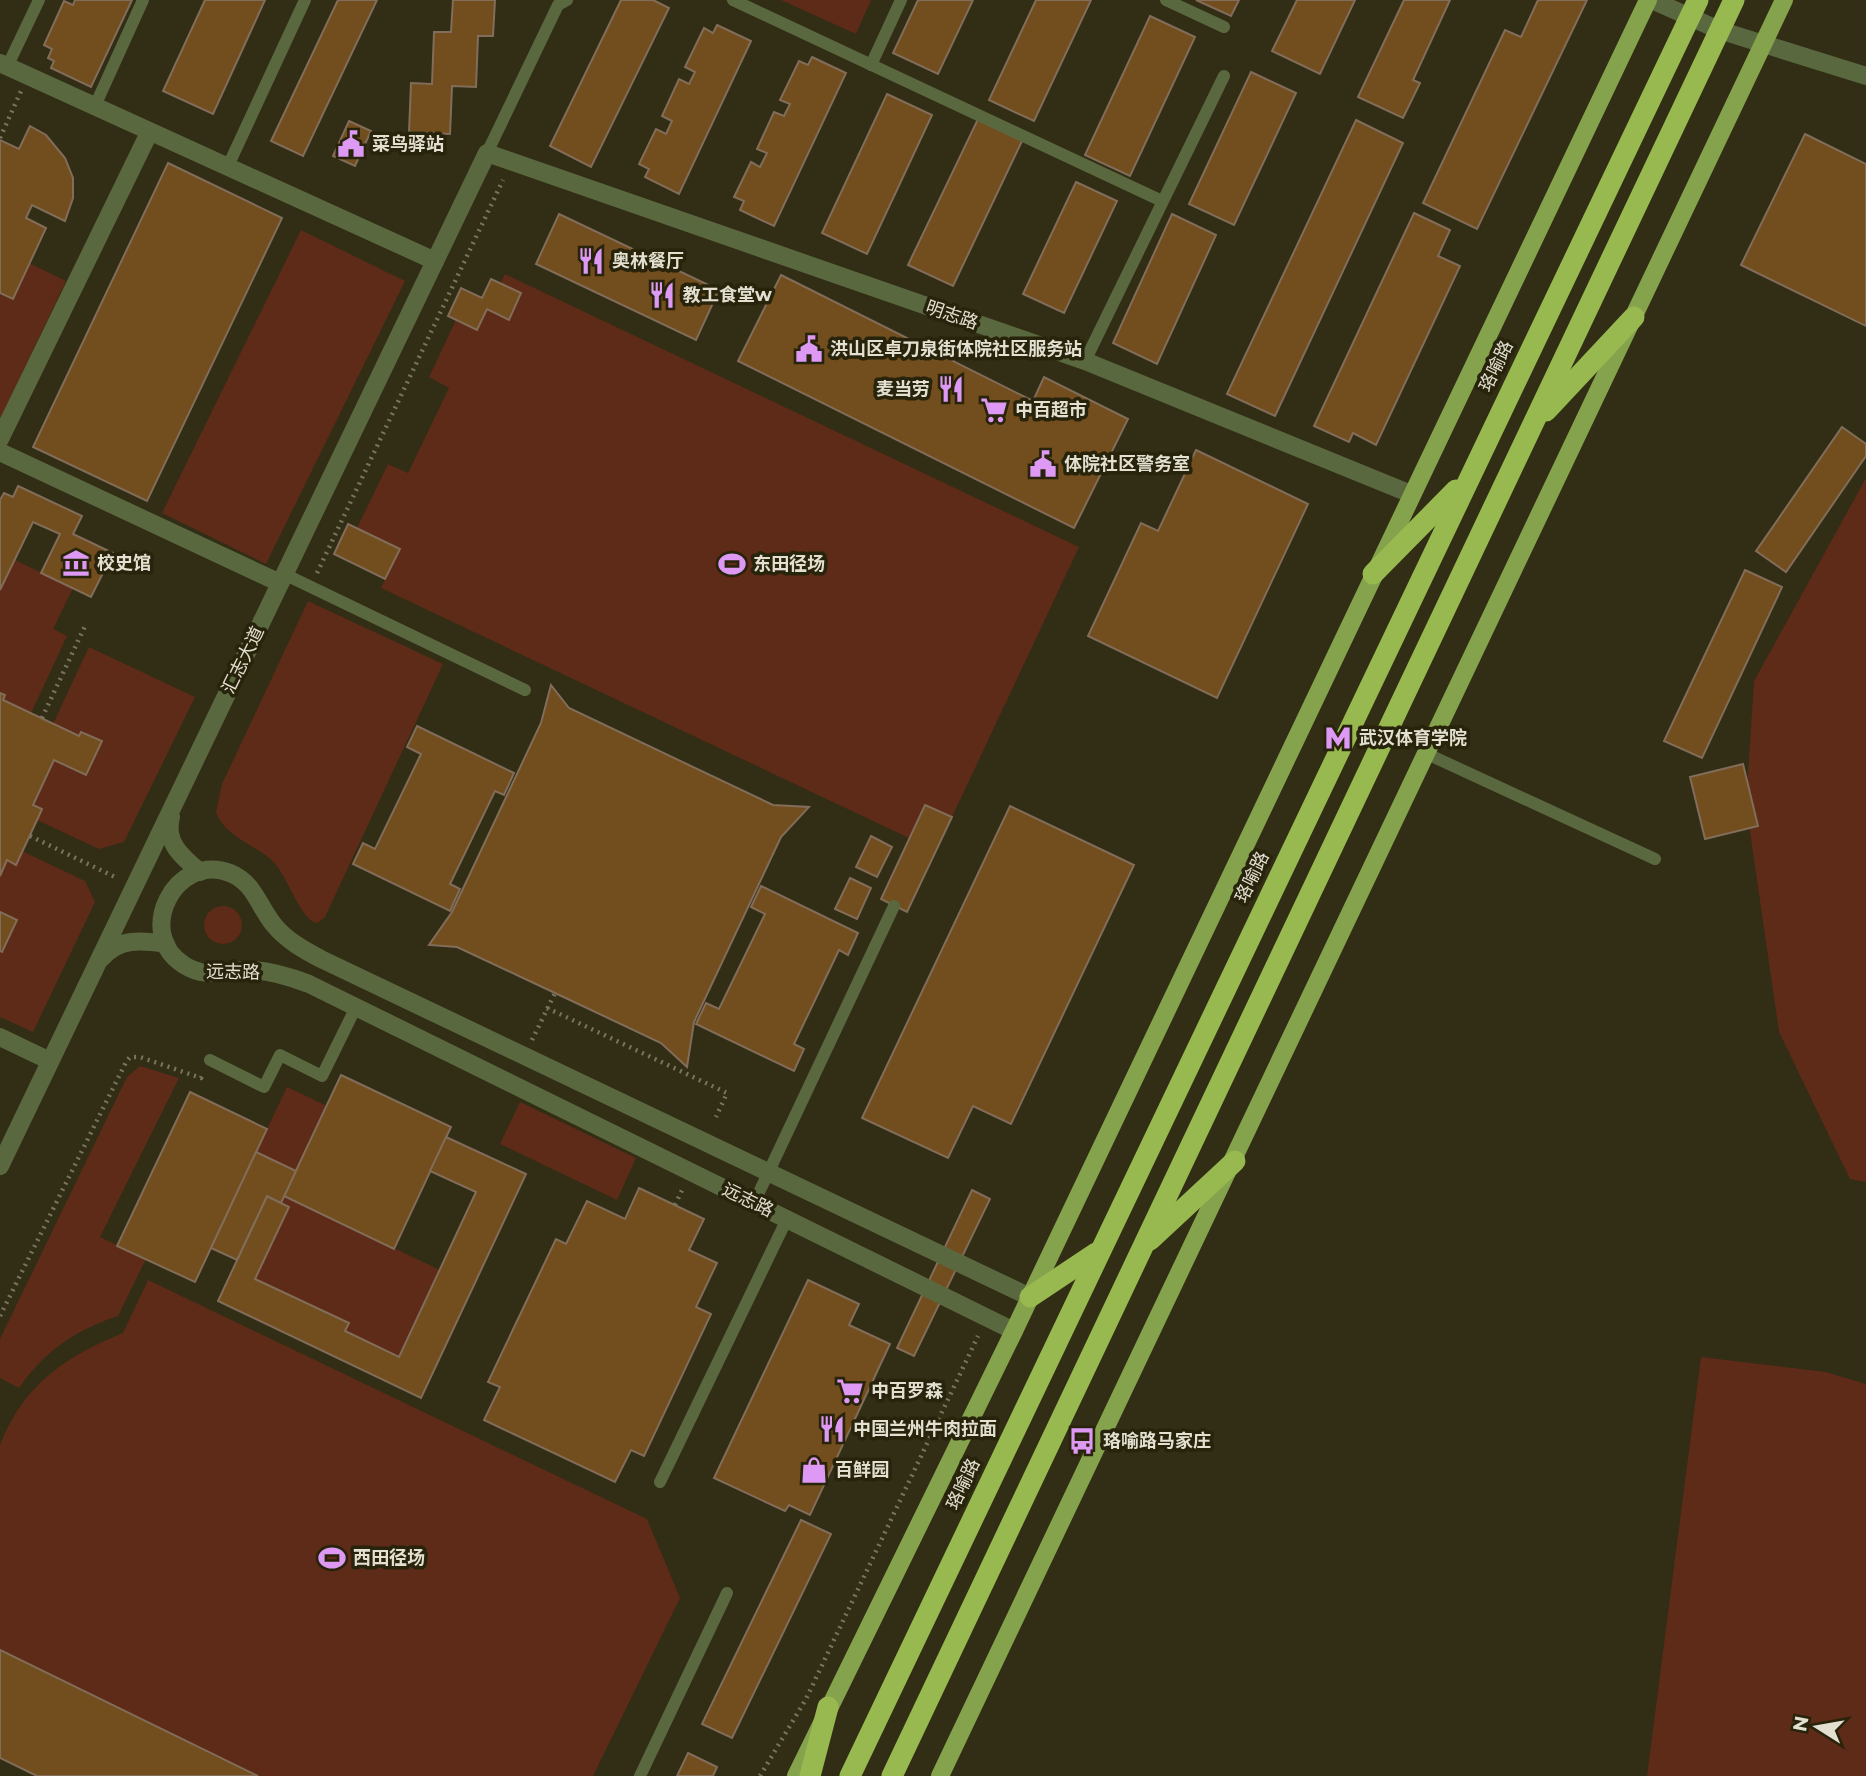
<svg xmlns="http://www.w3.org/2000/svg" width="1866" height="1776" font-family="Montserrat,'Noto Sans SC',sans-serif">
	<rect width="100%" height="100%" fill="#322d15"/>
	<g fill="#5d2b18">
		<path d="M781 0H871L856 34Z"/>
		<path d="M301 230 405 281 266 564 162 513Z"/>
		<path d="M29 263 66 281 0 419V293Z"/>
		<path d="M505 274 1079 547 952 817 925 805 909 838 381 588 400 549 357 528 388 464 408 473 449 388 429 377 456 320 477 330 487 309 509 320 521 294 500 284Z"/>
		<path d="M1866 478V1182L1850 1179 1779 1032 1746 804 1754 681Z"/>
		<path d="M15 560 73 588 53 629 67 636 31 713 3 700 5 695 0 693V590Z"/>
		<path d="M308 601 443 664 325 917 317 923C302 921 288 880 277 866 259 844 226 840 216 812L222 784Z"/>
		<path d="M89 647 195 697 124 842 99 849 37 820 42 809 33 805 54 760 101 741 82 732 79 736 53 724Z"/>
		<path d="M22 851 85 881 95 902 33 1032 0 1017V951L17 920 0 912V876L7 860 16 864Z"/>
		<circle cx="223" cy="925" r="19"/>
		<path d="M140 1066 179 1078 100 1237 146 1259 118 1316C74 1331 46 1350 19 1388L0 1378V1339L127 1077Z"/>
		<path d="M287 1087 327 1106 296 1171 256 1152Z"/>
		<path d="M520 1102 636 1158 617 1200 500 1144Z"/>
		<path d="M284 1196 440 1270 399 1357 345 1331 349 1323 255 1279 289 1207 281 1203Z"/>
		<path d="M148 1280 647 1519 680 1598 593 1776H37L0 1758V1445C23 1385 66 1356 123 1333Z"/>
		<path d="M1701 1357 1826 1372 1866 1384V1776H1647Z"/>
	</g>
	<g fill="#724d1e" stroke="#816d59" stroke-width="2">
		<path d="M75 0H132L91 87 51 68 54 61 48 58 52 49 44 45 64 1 73 5Z"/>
		<path d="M205 0H265L213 114 163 91Z"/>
		<path d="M338 0H377L303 156 271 141Z"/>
		<path d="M453 0H495L493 36H478L476 87 452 86 450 134 409 132 411 83 432 84 434 32H451Z"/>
		<path d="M621 0H653L669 8 591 167 550 146Z"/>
		<path d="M918 0H973L938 74 893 53Z"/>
		<path d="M1036 0H1091L1034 121 989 100Z"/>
		<path d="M1196 0H1239L1231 16Z"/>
		<path d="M1297 0H1355L1320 74 1272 51Z"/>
		<path d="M1404 0H1450L1413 80 1420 83 1403 118 1358 97Z"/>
		<path d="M1538 0H1587L1477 229 1423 203 1505 30 1521 37Z"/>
		<path d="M1150 16 1195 37 1130 176 1085 155Z"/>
		<path d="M717 25 751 41 679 194 645 177 649 169 639 164 656 129 666 134 672 121 662 116 679 79 689 84 695 72 685 67 704 28 713 33Z"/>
		<path d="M812 57 846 73 774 226 740 210 744 201 734 197 751 162 760 167 767 153 757 149 774 112 784 116 790 104 780 100 799 61 808 65Z"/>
		<path d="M1251 72 1296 93 1234 225 1189 204Z"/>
		<path d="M887 94 932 115 867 254 822 233Z"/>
		<path d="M978 119 1022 141 953 286 908 265Z"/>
		<path d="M1356 120 1403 143 1275 416 1227 394Z"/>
		<path d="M349 121 371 131 355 166 333 156Z"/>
		<path d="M30 126 46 135 65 158 73 178V198L65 221 32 205 26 218 46 228 13 299 0 293V140L19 149Z"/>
		<path d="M1805 134 1866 164V326L1741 265Z"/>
		<path d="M168 163 282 218 147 501 33 447Z"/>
		<path d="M1076 182 1117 201 1064 313 1023 294Z"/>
		<path d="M1414 213 1450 230 1438 256 1460 266 1376 445 1353 433 1349 442 1314 426Z"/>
		<path d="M559 214 719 290 696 340 536 264Z"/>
		<path d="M1172 214 1216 235 1157 364 1113 343Z"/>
		<path d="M781 275 1033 401 1044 377 1128 419 1074 528 738 361Z"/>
		<path d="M491 279 521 293 509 320 487 309 477 330 448 316 461 288 482 298Z"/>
		<path d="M1842 427 1866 444V456L1786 572 1756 551Z"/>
		<path d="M1196 450 1308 504 1217 698 1088 636 1141 523 1158 531Z"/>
		<path d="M18 486 82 516 73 534 113 553 91 597 41 573 60 534 33 522 0 590V500L4 493 13 497Z"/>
		<path d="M348 524 400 549 385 579 334 554Z"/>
		<path d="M1745 570 1782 587 1702 758 1664 741Z"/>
		<path d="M551 685 569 708 773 805 809 807 781 837 694 1022 687 1067 661 1043 555 993 457 947 429 945 452 912 541 723Z"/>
		<path d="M0 693 5 695 3 700 79 736 81 732 102 741 86 775 54 760 33 805 42 809 37 820 16 865 7 860 0 876Z"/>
		<path d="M417 726 514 773 504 795 495 791 450 884 460 889 450 911 353 864 363 843 375 849 421 754 407 747Z"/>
		<path d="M1743 764 1758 826 1705 839 1690 777Z"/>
		<path d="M925 805 952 817 907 912 881 899Z"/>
		<path d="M1010 806 1134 865 1011 1124 973 1106 948 1158 862 1118Z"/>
		<path d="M871 836 892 847 877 877 856 867Z"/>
		<path d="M850 878 871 888 857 919 835 909Z"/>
		<path d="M761 886 858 933 848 955 839 950 794 1044 804 1049 794 1071 696 1024 706 1003 719 1009 765 914 751 907Z"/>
		<path d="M0 912 17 920 2 952 0 951Z"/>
		<path d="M341 1075 451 1127 394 1249 284 1196Z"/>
		<path d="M190 1092 267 1129 195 1282 117 1246Z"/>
		<path d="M446 1137 526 1174 421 1398 218 1301 267 1196 289 1207 255 1279 349 1323 345 1331 399 1357 476 1192 430 1171Z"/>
		<path d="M256 1152 296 1171 281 1203 267 1196 237 1260 211 1248Z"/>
		<path d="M639 1188 704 1219 689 1250 717 1263 696 1307 711 1314 644 1456 631 1450 615 1482 484 1420 500 1387 488 1382 556 1239 566 1244 587 1201 625 1219Z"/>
		<path d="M972 1190 990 1199 914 1356 897 1348Z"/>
		<path d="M808 1280 859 1304 849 1325 890 1344 810 1515 789 1505 785 1511 714 1478Z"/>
		<path d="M801 1520 831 1534 732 1738 702 1724Z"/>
		<path d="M0 1650 258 1776H37L0 1758Z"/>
		<path d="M688 1753 717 1767 713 1776H677Z"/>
	</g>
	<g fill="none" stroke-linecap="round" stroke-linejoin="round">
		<g stroke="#78745f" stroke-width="4.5" stroke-dasharray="2 5" stroke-linecap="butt">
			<path d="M0 138 21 91"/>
			<path d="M317 573 503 180"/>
			<path d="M42 718 85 626"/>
			<path d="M30 836 117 878"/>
			<path d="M547 1008 727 1093 716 1117"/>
			<path d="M532 1040 555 993"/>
			<path d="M675 1205 683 1188"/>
			<path d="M0 1316 126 1062 130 1057H140L201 1078 203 1074"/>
			<path d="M760 1776 806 1699 978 1336"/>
		</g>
		<g stroke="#5a6840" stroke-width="12">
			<path d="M733 0 1162 201"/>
			<path d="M1166 0 1224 27"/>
			<path d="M871 65 901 0"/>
			<path d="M7 67 39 0"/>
			<path d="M94 108 143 0"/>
			<path d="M487 153 558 5 567 0"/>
			<path d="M228 166 305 0"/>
			<path d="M1085 361 1224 76"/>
			<path d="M284 574 525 690"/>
			<path d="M1425 753 1655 859"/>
			<path d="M210 1060 264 1087 280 1055 322 1076 356 1007"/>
			<path d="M754 1203 894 906"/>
			<path d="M660 1482 787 1219"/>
			<path d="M640 1776 727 1593"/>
		</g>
		<g stroke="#5a6840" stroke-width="18">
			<path d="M1652 0 1719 30 1866 76"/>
			<path d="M0 63 435 261"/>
			<path d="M0 439 149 133"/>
			<path d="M0 452 280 583"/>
			<path d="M171 817C164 842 182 857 200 872"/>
			<path d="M102 958C118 938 142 940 166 944"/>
			<path d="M0 1037 50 1061"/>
			<path d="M0 1166 487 153 1085 361 1411 494"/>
			<path d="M1014 1331 309 984C291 977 271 971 252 970 227 969 207 980 184 965 134 934 175 852 230 873 255 883 258 906 274 925 286 940 304 950 321 959L1030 1297"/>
		</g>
		<g stroke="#85a24c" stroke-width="18">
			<path d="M796 1776 1014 1331 1648 0"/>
			<path d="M940 1776 1784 0"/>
		</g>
		<g stroke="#97b94f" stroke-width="21">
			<path d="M1546 411 1634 317"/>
			<path d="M1373 574 1456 490"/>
			<path d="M1150 1240 1235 1161"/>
			<path d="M1030 1297 1096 1253"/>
			<path d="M810 1776 828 1707"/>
			<path d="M850 1776 1698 0"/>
			<path d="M892 1776 1734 0"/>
		</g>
	</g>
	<defs>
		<symbol id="civic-bare" viewBox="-9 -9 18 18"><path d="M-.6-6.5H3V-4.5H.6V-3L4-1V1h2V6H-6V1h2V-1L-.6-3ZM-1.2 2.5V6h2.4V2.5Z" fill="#dd99f3" stroke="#28230b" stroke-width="2.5" paint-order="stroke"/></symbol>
		<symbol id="restaurant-bare" viewBox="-9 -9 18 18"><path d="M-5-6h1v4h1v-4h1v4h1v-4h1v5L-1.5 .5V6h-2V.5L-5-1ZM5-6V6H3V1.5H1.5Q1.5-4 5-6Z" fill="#dd99f3" stroke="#28230b" stroke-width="2.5" paint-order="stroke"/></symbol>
		<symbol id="supermarket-bare" viewBox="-9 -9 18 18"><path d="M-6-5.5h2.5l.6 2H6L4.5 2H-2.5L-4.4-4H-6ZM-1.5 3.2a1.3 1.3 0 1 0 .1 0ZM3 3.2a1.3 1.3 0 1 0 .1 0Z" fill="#dd99f3" stroke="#28230b" stroke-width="2.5" paint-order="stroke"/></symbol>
		<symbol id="museum-bare" viewBox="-9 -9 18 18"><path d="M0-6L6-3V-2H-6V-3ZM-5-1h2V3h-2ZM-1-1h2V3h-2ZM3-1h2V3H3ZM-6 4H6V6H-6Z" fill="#dd99f3" stroke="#28230b" stroke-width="2.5" paint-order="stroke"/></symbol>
		<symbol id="stadium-bare" viewBox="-9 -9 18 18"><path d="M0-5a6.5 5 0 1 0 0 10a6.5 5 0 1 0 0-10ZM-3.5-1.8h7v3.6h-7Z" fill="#dd99f3" stroke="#28230b" stroke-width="2.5" paint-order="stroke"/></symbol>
		<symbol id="metro-bare" viewBox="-9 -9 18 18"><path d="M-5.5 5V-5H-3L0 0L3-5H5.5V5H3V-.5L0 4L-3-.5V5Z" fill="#dd99f3" stroke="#28230b" stroke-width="2.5" paint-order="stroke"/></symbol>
		<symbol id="bus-bare" viewBox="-9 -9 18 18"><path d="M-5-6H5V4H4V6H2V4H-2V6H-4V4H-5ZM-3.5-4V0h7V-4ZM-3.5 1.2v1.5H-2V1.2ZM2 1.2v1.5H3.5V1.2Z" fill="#dd99f3" stroke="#28230b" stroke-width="2.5" paint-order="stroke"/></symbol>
		<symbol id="shop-bare" viewBox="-9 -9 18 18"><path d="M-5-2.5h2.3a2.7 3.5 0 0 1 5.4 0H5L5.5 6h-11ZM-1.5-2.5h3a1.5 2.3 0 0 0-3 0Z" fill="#dd99f3" stroke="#28230b" stroke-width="2.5" paint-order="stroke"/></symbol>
	</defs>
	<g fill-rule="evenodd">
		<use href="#civic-bare" x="332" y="125" width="38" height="38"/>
		<use href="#restaurant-bare" x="572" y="242" width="38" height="38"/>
		<use href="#restaurant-bare" x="643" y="276" width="38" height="38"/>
		<use href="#civic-bare" x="790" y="330" width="38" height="38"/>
		<use href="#restaurant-bare" x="932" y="370" width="38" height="38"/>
		<use href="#supermarket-bare" x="975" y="391" width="38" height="38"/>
		<use href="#civic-bare" x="1024" y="445" width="38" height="38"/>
		<use href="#museum-bare" x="57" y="544" width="38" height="38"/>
		<use href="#stadium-bare" x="713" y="545" width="38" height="38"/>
		<use href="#metro-bare" x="1319" y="719" width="38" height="38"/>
		<use href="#supermarket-bare" x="831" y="1372" width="38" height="38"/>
		<use href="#restaurant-bare" x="813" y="1410" width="38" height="38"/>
		<use href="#bus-bare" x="1063" y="1422" width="38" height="38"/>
		<use href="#shop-bare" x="795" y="1451" width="38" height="38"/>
		<use href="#stadium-bare" x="313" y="1539" width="38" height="38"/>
	</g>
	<g text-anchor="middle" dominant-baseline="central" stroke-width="7" stroke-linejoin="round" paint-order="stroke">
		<g font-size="18" font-weight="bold" fill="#e3e0d1" stroke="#28230b" text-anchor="start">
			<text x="372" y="144">菜鸟驿站</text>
			<text x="612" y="261">奥林餐厅</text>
			<text x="683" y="295">教工食堂w</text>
			<text x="830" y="349">洪山区卓刀泉街体院社区服务站</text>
			<text x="930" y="389" text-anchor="end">麦当劳</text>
			<text x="1015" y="410">中百超市</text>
			<text x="1064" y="464">体院社区警务室</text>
			<text x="97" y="563">校史馆</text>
			<text x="753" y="564">东田径场</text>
			<text x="1359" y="738">武汉体育学院</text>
			<text x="871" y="1391">中百罗森</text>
			<text x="853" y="1429">中国兰州牛肉拉面</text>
			<text x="1103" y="1441">珞喻路马家庄</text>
			<text x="835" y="1470">百鲜园</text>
			<text x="353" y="1558">西田径场</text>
		</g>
		<g font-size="18" fill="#e3e0d1" stroke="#28230b">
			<text transform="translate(952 315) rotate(19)">明志路</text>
			<text transform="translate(1496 366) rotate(-64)">珞喻路</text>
			<text transform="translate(243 660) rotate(-64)">汇志大道</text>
			<text transform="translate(1252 877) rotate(-64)">珞喻路</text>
			<text transform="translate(233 972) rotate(1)">远志路</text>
			<text transform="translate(748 1200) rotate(26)">远志路</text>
			<text transform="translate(963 1484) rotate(-65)">珞喻路</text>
		</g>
	</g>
	<g transform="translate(1817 1727) rotate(281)" stroke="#28230b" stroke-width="5" paint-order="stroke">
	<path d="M0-5L12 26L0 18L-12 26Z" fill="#e3e0d1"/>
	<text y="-10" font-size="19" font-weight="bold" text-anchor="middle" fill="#e3e0d1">N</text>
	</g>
</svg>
